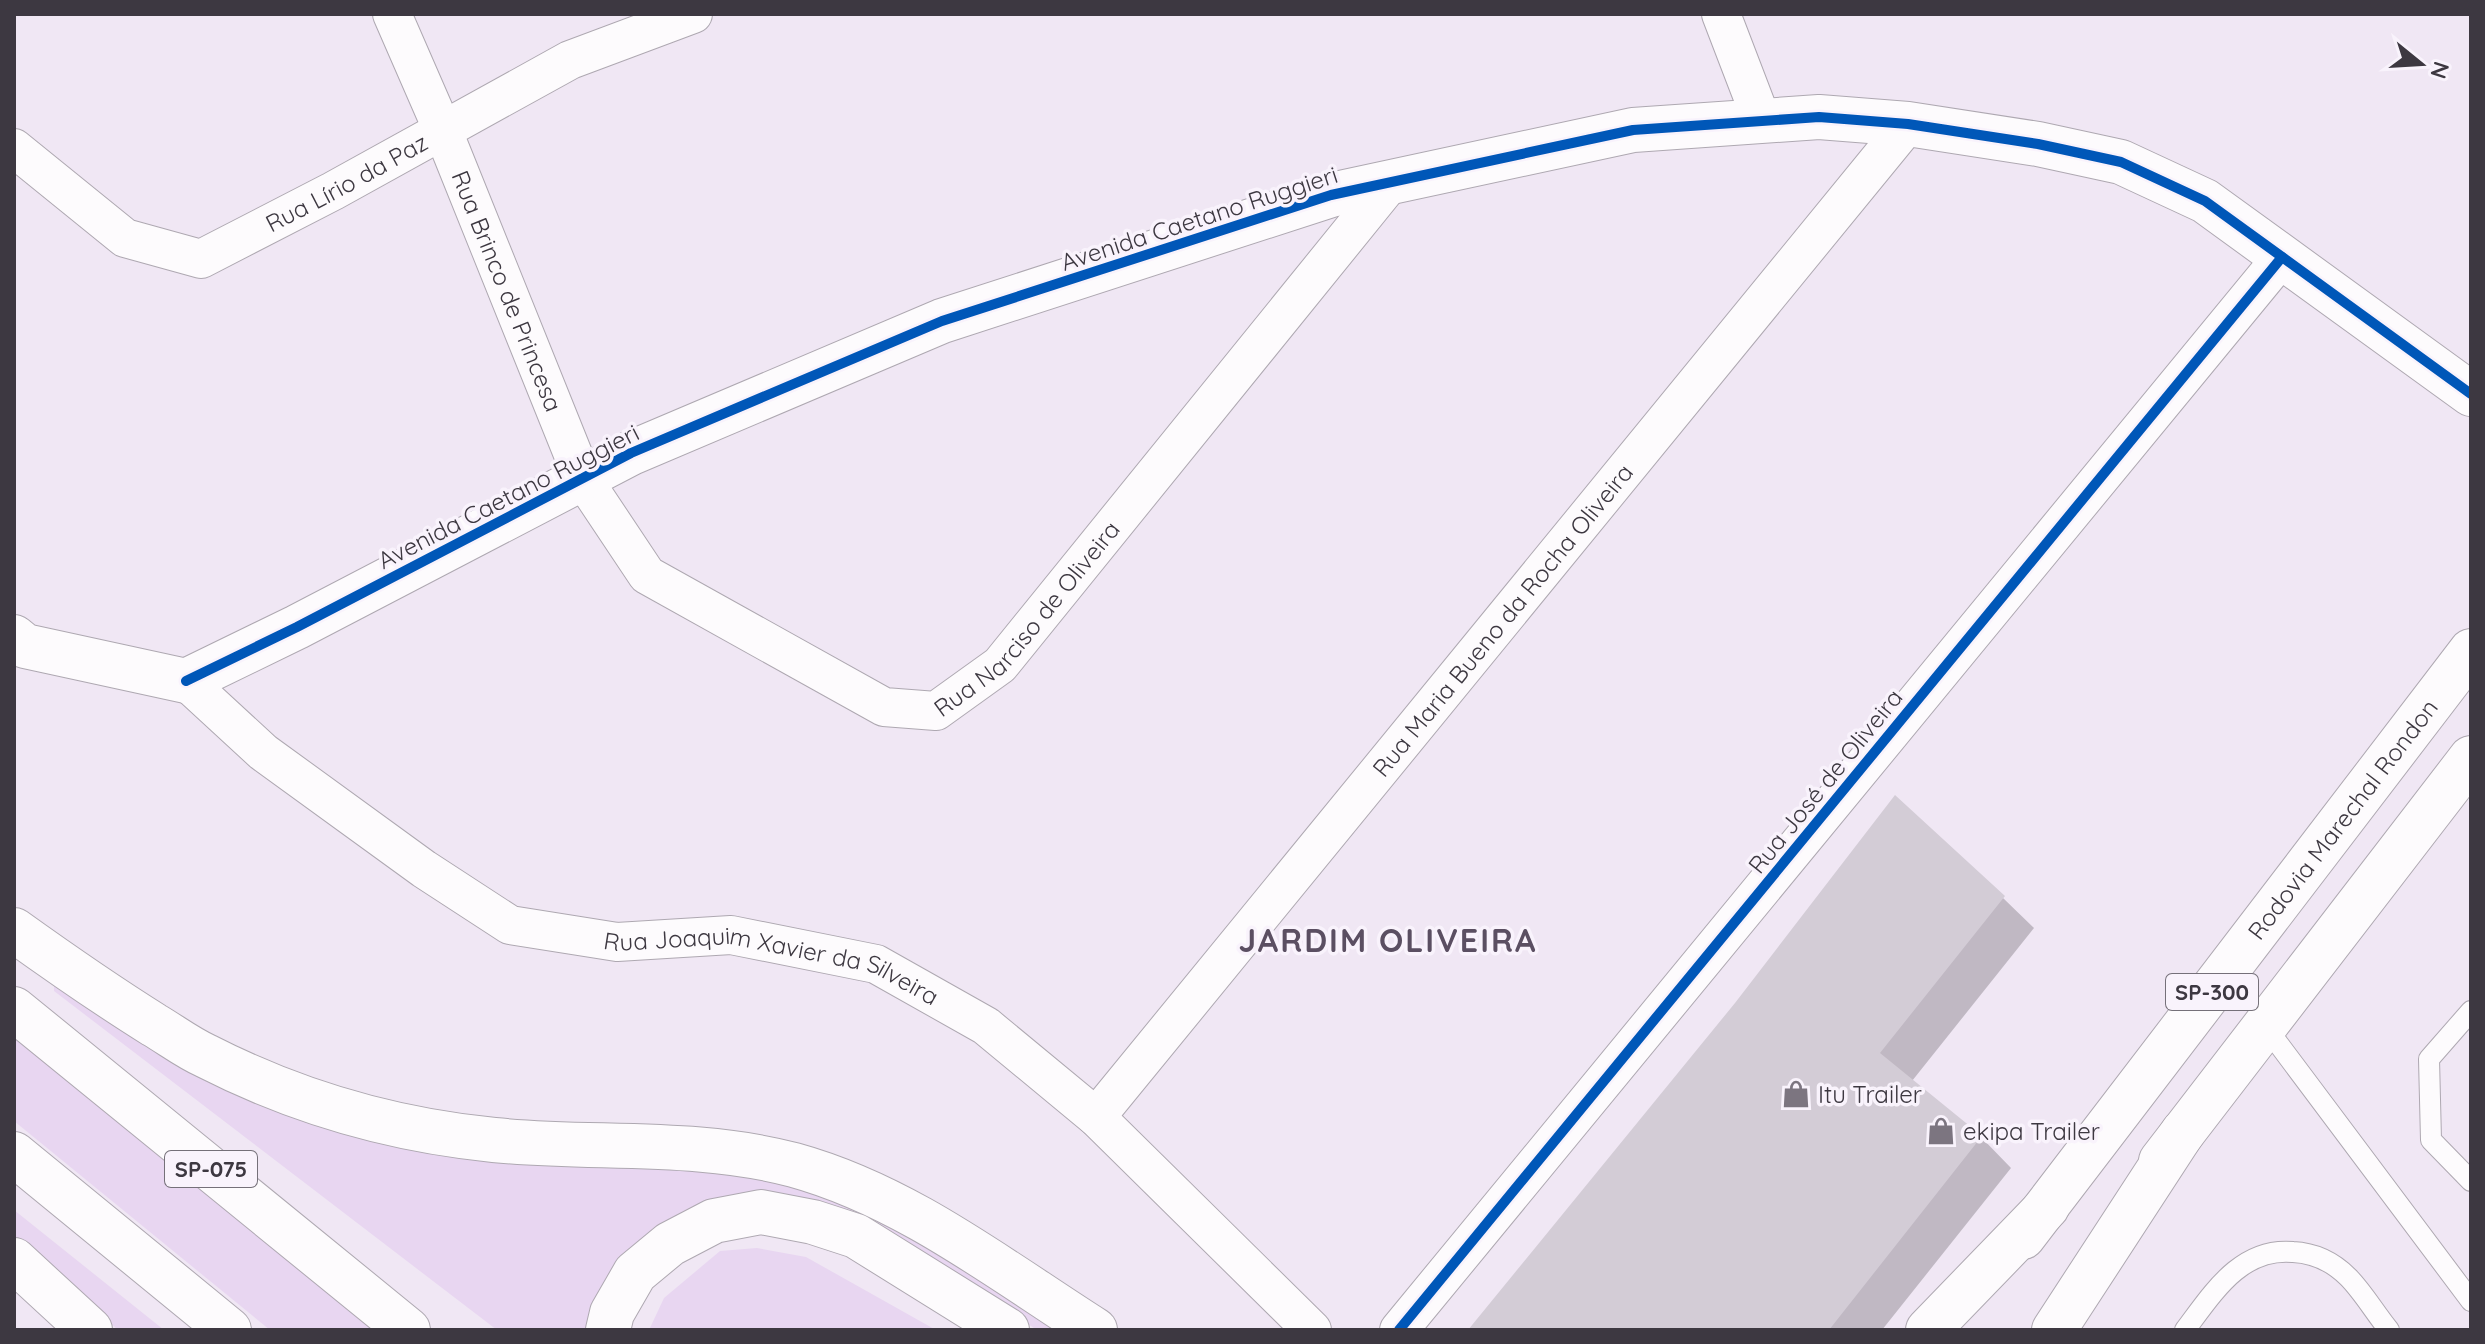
<svg xmlns="http://www.w3.org/2000/svg" width="2485" height="1344" font-family="Quicksand,sans-serif">
	<rect width="100%" height="100%" fill="#f0e7f4"/>
	<g fill="#e8d6f1">
		<path d="M54 980 156 1051 631 1164 767 1178 876 1215 1060 1330H1037L922 1255 767 1196 590 1330H497L54 991Z"/>
		<path d="M14 1031 385 1330H270L14 1121Z"/>
		<path d="M14 1210 164 1330H118L14 1235Z"/>
		<path d="M757 1248 806 1257 936 1330H649L664 1298 720 1251Z"/>
	</g>
	<path fill="#0003" d="M2003 898 2034 928 1912 1081 1981 1137 2011 1168 1882 1330H1470L1737 1004Z"/>
	<path fill="#d3ccd6" d="M1895 795 2005 896 1880 1053 1982 1136 1829 1330H1468L1735 1003Z"/>
	<g fill="none" stroke-linecap="round" stroke-linejoin="round">
		<defs>
			<g id="service">
				<path d="M2471 1011 2429 1059 2431 1140 2471 1181"/>
				<path d="M2265 1026 2471 1301"/>
				<path d="M2185 1330C2213 1293 2241 1247 2293 1252 2314 1253 2332 1261 2348 1277 2363 1292 2375 1313 2389 1330"/>
			</g>
			<g id="minor">
				<path id="s1" d="M392 14 443 131 583 479 647 575 884 707 936 711 1000 665 1392 181"/>
				<path d="M1721 14 1762 121"/>
				<path id="s2" d="M14 148 125 238 201 259 333 191 570 60 693 14"/>
				<path id="s3" d="M186 681 263 752 424 869 510 925 617 942 731 935 876 964 986 1026 1096 1117 1312 1330"/>
				<path id="s4" d="M1096 1117 1908 124"/>
				<path d="M1399 1330 2282 257"/>
			</g>
			<path id="tertiary" d="M14 637 25 646 186 681 297 627 631 453 942 321 1331 195 1633 130 1819 117 1908 124 2038 144 2121 162 2205 201 2471 394"/>
			<g id="trunk">
				<path d="M2161 1161 2471 758"/>
				<path id="s5" d="M2023 1237 2471 651"/>
			</g>
			<g id="motorway">
				<path d="M14 930C60 963 106 995 154 1025 171 1035 188 1048 206 1056 296 1102 393 1130 494 1140 593 1150 697 1139 794 1165 906 1196 999 1269 1095 1330"/>
				<path d="M14 1009 408 1330"/>
				<path d="M14 1154 229 1330"/>
				<path d="M14 1260 90 1330"/>
				<path d="M608 1330 612 1313 635 1273 670 1244 714 1221 761 1212 813 1222 856 1236 1007 1330"/>
				<path d="M1928 1330 2047 1207"/>
				<path d="M2054 1330 2183 1132"/>
			</g>
		</defs>
		<use href="#service" stroke="#aea8b1" stroke-width="22"/>
		<use href="#minor" stroke="#aea8b1" stroke-width="40"/>
		<use href="#tertiary" stroke="#aea8b1" stroke-width="46"/>
		<use href="#trunk" stroke="#aea8b1" stroke-width="46"/>
		<use href="#motorway" stroke="#aea8b1" stroke-width="46"/>
		<use href="#service" stroke="#fdfbfd" stroke-width="20"/>
		<use href="#minor" stroke="#fdfbfd" stroke-width="38"/>
		<use href="#tertiary" stroke="#fdfbfd" stroke-width="44"/>
		<use href="#trunk" stroke="#fdfbfd" stroke-width="44"/>
		<use href="#motorway" stroke="#fdfbfd" stroke-width="44"/>
		<defs>
			<g id="cycleway">
				<path d="M186 681 297 627 631 453 942 321 1331 195 1633 130 1819 117 1908 124 2038 144 2121 162 2205 201 2471 394"/>
				<path d="M1399 1330 2282 257"/>
			</g>
		</defs>
		<use href="#cycleway" stroke="#f9f3fc" stroke-width="15"/>
		<use href="#cycleway" stroke="#0057b8" stroke-width="10"/>
	</g>
	<defs>
		<symbol id="shop-bare" viewBox="-9 -9 18 18"><path d="M-5-2.5h2.3a2.7 3.5 0 0 1 5.4 0H5L5.5 6h-11ZM-1.5-2.5h3a1.5 2.3 0 0 0-3 0Z" fill="#7c7580" stroke="#f9f3fc" stroke-width="2.5" paint-order="stroke"/></symbol>
	</defs>
	<g fill-rule="evenodd">
		<use href="#shop-bare" x="1776" y="1074" width="40" height="40"/>
		<use href="#shop-bare" x="1921" y="1111" width="40" height="40"/>
	</g>
	<g text-anchor="middle" dominant-baseline="central" stroke-width="7" stroke-linejoin="round" paint-order="stroke">
		<g fill="#f9f3fc" stroke="#757079" stroke-width="2">
			<rect x="2166" y="974" width="92" height="36" rx="6"/>
			<rect x="165" y="1151" width="92" height="36" rx="6"/>
		</g>
		<g font-size="22" font-weight="bold" fill="#3d3841">
			<text x="2212" y="992">SP-300</text>
			<text x="211" y="1169">SP-075</text>
		</g>
		<g font-size="24" fill="#3d3841" stroke="#f9f3fc">
			<text stroke="none"><textPath href="#s2" startOffset="386">Rua Lírio da Paz</textPath></text>
			<text transform="translate(1199 218) rotate(-18)">Avenida Caetano Ruggieri</text>
			<text stroke="none"><textPath href="#s1" startOffset="300">Rua Brinco de Princesa</textPath></text>
			<text transform="translate(508 496) rotate(-27)">Avenida Caetano Ruggieri</text>
			<text stroke="none"><textPath href="#s1" startOffset="1072">Rua Narciso de Oliveira</textPath></text>
			<text stroke="none"><textPath href="#s4" startOffset="642">Rua Maria Bueno da Rocha Oliveira</textPath></text>
			<text transform="translate(1825 781) rotate(-51)">Rua José de Oliveira</text>
			<text stroke="none"><textPath href="#s5" startOffset="526">Rodovia Marechal Rondon</textPath></text>
			<text stroke="none"><textPath href="#s3" startOffset="674">Rua Joaquim Xavier da Silveira</textPath></text>
		</g>
		<g font-size="24" fill="#3d3841" stroke="#f9f3fc" text-anchor="start">
			<text x="1818" y="1094">Itu Trailer</text>
			<text x="1963" y="1131">ekipa Trailer</text>
		</g>
		<g font-size="32" font-weight="bold" letter-spacing="2" fill="#5b4f62" stroke="#f9f3fc">
			<text x="1388" y="940">JARDIM OLIVEIRA</text>
		</g>
	</g>
	<rect width="2485" height="1344" fill="none" stroke="#3d3841" stroke-width="32"/>
	<g transform="translate(2421 64) rotate(108)" stroke="#f9f3fc" stroke-width="6" paint-order="stroke">
	<path d="M0-6L14 30L0 20L-14 30Z" fill="#3d3841"/>
	<text y="-12" font-size="22" font-weight="bold" text-anchor="middle" fill="#3d3841">N</text>
	</g>
</svg>
